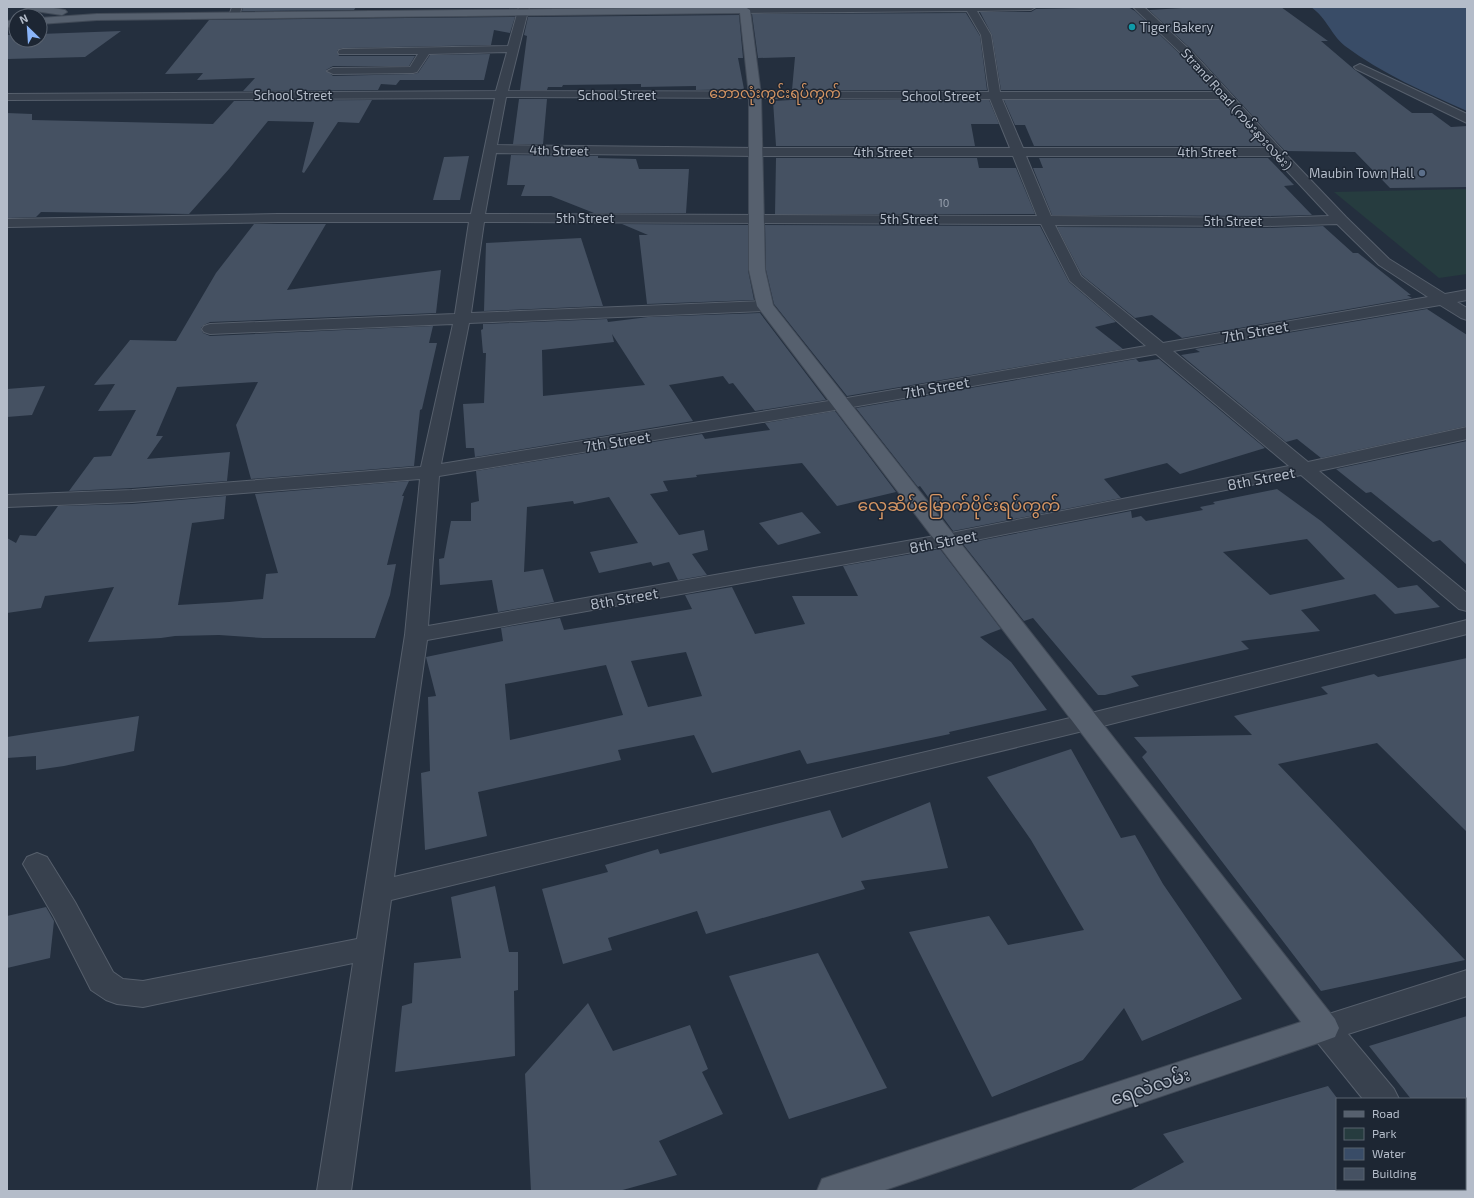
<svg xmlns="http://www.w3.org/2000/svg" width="1474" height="1198" font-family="'Exo 2','Noto Sans Myanmar',sans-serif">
	<rect width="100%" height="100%" fill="#242f3e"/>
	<path fill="#263c3f" d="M1467 189V274L1439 278 1334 192Z"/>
	<path fill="#394c67" d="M1311 7H1467V111C1425 92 1382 74 1345 46 1331 35 1327 18 1311 7Z"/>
	<g fill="#455162" fill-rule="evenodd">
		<path d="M257 7H356L354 10 242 11 243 8Z"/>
		<path d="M1123 7H1128L1135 11 1182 56 1213 90H1001L992 35 980 12H1031L1036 9Z"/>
		<path d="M1199 7H1281L1328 41H1321L1355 70 1412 113H1432L1451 127 1467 126V187L1390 188 1355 152 1285 151 1192 50 1149 10Z"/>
		<path d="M966 13 980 36 987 90H792L795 57 758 58 752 14Z"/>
		<path d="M739 15 743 58H738L744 89 696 90V86L641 87V84L563 85 562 87H548L547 90H520L527 36 524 35 528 17Z"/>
		<path d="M515 17 510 33 494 30 491 45 343 48 339 49 337 51 339 56H415L409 66H333L326 70 333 76 413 74 418 73 430 55 490 54 484 80H400L396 85 381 84 378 90 243 91 255 78 197 80 203 73 165 74 209 20Z"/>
		<path d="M121 31 85 57 7 59V35H16V40H40V34Z"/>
		<path d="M519 99H547L543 144H513Z"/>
		<path d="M372 100 359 123 338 122 304 173 302 172 314 122 268 121 229 169 189 214 41 212 36 217 7 218V113L32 114V120L213 124 234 101Z"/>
		<path d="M791 100H989L999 124H971L975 146H776L773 101Z"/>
		<path d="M1004 100H1221L1263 146H1034L1025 125H1015Z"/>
		<path d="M511 155 598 156V158L636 159 639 169H689L686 213H594L551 196H521L525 185H507Z"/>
		<path d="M469 156 460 200H433L444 157Z"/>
		<path d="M776 158H977L979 168H1016L1035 214H775Z"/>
		<path d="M1039 158H1268L1294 185 1284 186 1312 215 1267 216 1052 215 1033 168H1043Z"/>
		<path d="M254 224H326L287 290 441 270 436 313 210 322 204 325 201 328 203 333 210 336 433 326 429 343H437L422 409 420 410 414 466 251 479 236 425 258 382 177 387 156 436H163L147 459 230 452 227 481 132 488 69 491 94 457 111 456 136 410 98 411 115 384 94 385 130 340 176 341 216 273Z"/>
		<path d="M622 224 748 225V270L754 300 647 304 639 235H648Z"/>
		<path d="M765 225 1040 226 1069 282 1116 322 1095 327 1123 349 847 396 774 304 766 270Z"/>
		<path d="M1323 226 1353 253H1358L1411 295H1407L1412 298 1182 338 1152 315 1135 318 1082 275 1057 227 1267 228Z"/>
		<path d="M581 238 603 306 484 311 486 243Z"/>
		<path d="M1427 309 1467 335V426L1321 458 1297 439 1286 442 1181 355 1200 352 1195 349Z"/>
		<path d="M760 313 826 400 755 411 733 383 729 384 723 376 669 385 693 421 475 457 474 448H466L463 404 484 403 486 353H483L481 330 483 329V324L607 319 608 322 648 317ZM612 334 645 385 543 396 542 350 614 342Z"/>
		<path d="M1136 359 1139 362 1159 359 1265 448 1180 474 1167 463 1104 479 1121 498 953 531 920 486 918 487 856 408Z"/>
		<path d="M45 386 32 415 7 417V389Z"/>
		<path d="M835 411 896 492 837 506 802 463 696 475 697 477 663 481 668 491 650 494 679 535 704 530 708 550 692 554 707 575 678 580 669 562 653 566 651 562 599 573 590 552 638 543 609 497 574 504 573 501 527 507 524 572 543 569 554 602 498 612 492 580 440 585 439 559 444 558 451 521H471V503L479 501 476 471 702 434 705 439 770 430 765 423Z"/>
		<path d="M1467 441V565L1440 540 1433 542 1371 492 1366 493 1336 469Z"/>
		<path d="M409 481 402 496H404L387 565 396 564 390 595 375 638H263L219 635 175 636 161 638 88 642 114 587 45 596 41 608 7 613V538L16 543 20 535 36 536 58 506 132 504 226 496 224 519 192 523 178 605 229 602 263 599 266 574 278 573 255 494Z"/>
		<path d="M1277 489 1321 521 1398 588 1417 585 1440 607 1395 614 1375 594 1301 610 1320 631 1241 641 1249 649 1131 676 1139 686 1105 695H1098L1033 618 1024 621 963 544 1131 511 1132 518 1141 516 1146 521 1203 510 1200 507 1215 504 1213 502ZM1307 539 1345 579 1270 595 1223 552Z"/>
		<path d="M802 512 821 533 778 545 759 523Z"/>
		<path d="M940 549 1001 629 980 637 1011 662 1047 710 949 732 950 734 807 764 800 750 712 773 694 735 618 750 621 760 478 792 487 836 425 850 421 773 430 771 428 697 436 696 426 657 503 641 501 628 560 618 564 630 692 609 685 595 732 587 755 634 805 624 792 596H858L843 566ZM686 652 702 696 648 707 631 661ZM606 665 623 715 510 740 505 684Z"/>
		<path d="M1467 658V832L1377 743 1278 764 1465 960 1321 991 1142 757 1147 752 1134 737 1252 735 1234 716 1328 694 1321 687 1374 674 1378 677Z"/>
		<path d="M139 716 134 751 64 766 36 770V756L7 758V737Z"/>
		<path d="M1071 749 1121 838 1135 835 1163 884 1242 999 1142 1041 1124 1008 1083 1060 992 1097 909 932 989 916 1008 945 1084 930 1031 840 987 777Z"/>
		<path d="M930 802 948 868 861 881 865 889 706 934 697 911 608 938 612 950 563 964 542 889 608 872 605 865 658 849 660 854 830 810 842 838Z"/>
		<path d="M495 886 509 952H518V990L514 991 515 1056 395 1072 402 1006 412 1003 414 963 461 958 451 897Z"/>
		<path d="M46 907 54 921 50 958 7 968V916Z"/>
		<path d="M818 953 887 1088 789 1119 729 976Z"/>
		<path d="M588 1003 613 1051 690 1025 708 1069 702 1072 723 1114 659 1141 677 1175 619 1191H531L525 1074Z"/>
		<path d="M1467 1016V1099H1411L1369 1046Z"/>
		<path d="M1328 1086 1337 1098V1191H1129L1184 1162 1163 1134Z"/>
	</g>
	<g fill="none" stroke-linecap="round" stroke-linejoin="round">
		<defs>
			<g id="minor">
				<path d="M232 7H242L238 18H230L229 16Z"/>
				<path d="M519 7H529L508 91 989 92 981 35 967 11 745 13 742 12 740 7H1036L1031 10 977 11 991 35 1000 92H1216L1183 55 1133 7H1144L1191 51 1281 149 1346 217 1389 259 1445 294 1467 290V300L1457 302 1467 308V320L1461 318 1440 305 1173 351 1308 462 1467 427V439L1319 471 1467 593V611L1459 609 1301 475 946 546 427 640 394 877 1087 714 1467 620V634L1087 730 391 900 351 1191H317L353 963 143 1007 117 1004 106 1000 91 990 54 917 23 864 27 857 37 853 47 857 75 902 113 972 123 979 143 981 357 939 405 635 420 479 132 502 7 507V495L132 490 421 467 453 324 210 334 204 332 202 329 204 326 210 324 455 314 469 222H278L7 227V219L278 214H471L495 98 7 100V94L496 91 507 52 429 54 417 72 413 73 333 74 327 71 333 68 410 67 418 54H339L338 52 339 50 343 49 508 46ZM506 97 990 99 1010 148H756L497 145ZM1002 99H1222L1266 148H1023ZM496 153 756 156H1013L1037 216 485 214ZM1026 156H1273L1329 216 1267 218 1051 216ZM484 222 1041 224 1070 281 1146 346 841 399 441 464 469 323 765 311 771 309 773 306 771 303 765 301 471 313ZM1337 224 1379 265 1428 297 1163 343 1081 276 1055 225 1267 226ZM1156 354 1289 466 946 534 428 626 439 476 841 409Z"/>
				<path d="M1360 64 1467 114V123L1356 69 1354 67Z"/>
				<path d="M1467 970V996L1348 1034 1394 1089 1399 1099H1363L1313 1037 1309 1028 1313 1019Z"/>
				<path d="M1465 1176 1467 1177V1191H1441L1440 1189H1465Z"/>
			</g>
			<g id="major">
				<path d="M23 7H48L65 10 67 12 62 15 28 10Z"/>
				<path d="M745 7 750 10 761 95 765 270 773 305 1335 1019 1339 1028 1335 1037 1324 1041 882 1191H817L822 1179 834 1175 1301 1022 757 306 749 270V95L740 13 97 20 40 24V18L97 14Z"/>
				<path d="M16 20V26L7 27V21Z"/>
			</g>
		</defs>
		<use href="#minor" stroke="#565f6c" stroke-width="2"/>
		<use href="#major" stroke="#414a57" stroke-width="2"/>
		<use href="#minor" fill="#38414e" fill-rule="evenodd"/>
		<use href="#major" fill="#56606e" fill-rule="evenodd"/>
	</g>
	<circle fill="#0f9aa8" stroke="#1d2633" stroke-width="1.5" cx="1132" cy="27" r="4"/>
	<circle fill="#5c6f8a" stroke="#1d2633" stroke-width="1.5" cx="1422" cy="173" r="4"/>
	<g text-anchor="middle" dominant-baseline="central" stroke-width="3" stroke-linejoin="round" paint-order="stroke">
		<g font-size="11" fill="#98a1af">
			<text x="944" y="202">10</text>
		</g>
		<g font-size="13" fill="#b4bcc9" stroke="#1d2633" text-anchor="start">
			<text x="1140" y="27">Tiger Bakery</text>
			<text x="1414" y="173" text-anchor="end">Maubin Town Hall</text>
		</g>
		<g font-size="13" fill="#b4bcc9" stroke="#1d2633">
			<text x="293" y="95">School Street</text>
			<text x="617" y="95">School Street</text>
			<text x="941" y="96">School Street</text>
			<text transform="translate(1237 109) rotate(48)">Strand Road (ကမ်းနားလမ်း)</text>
			<text transform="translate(559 150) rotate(1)">4th Street</text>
			<text x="883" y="152">4th Street</text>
			<text x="1207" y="152">4th Street</text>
			<text x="585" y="218">5th Street</text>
			<text x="909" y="219">5th Street</text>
			<text x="1233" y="221">5th Street</text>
		</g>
		<g font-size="14" fill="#d59563" stroke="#1d2633">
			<text x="775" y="92">ဘောလုံးကွင်းရပ်ကွက်</text>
		</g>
		<g font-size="15" fill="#b4bcc9" stroke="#1d2633">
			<text transform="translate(1255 331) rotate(-10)">7th Street</text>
			<text transform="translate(936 387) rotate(-10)">7th Street</text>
			<text transform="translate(617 441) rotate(-9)">7th Street</text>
			<text transform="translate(1261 478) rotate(-11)">8th Street</text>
			<text transform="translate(943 541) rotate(-11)">8th Street</text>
			<text transform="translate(624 598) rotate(-10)">8th Street</text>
		</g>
		<g font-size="17" fill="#d59563" stroke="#1d2633">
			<text x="959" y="504">လှေဆိပ်မြောက်ပိုင်းရပ်ကွက်</text>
		</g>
		<g font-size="18" fill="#b4bcc9" stroke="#1d2633">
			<text transform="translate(1150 1086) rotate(-18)">ရေလဲလမ်း</text>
		</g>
	</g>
	<rect width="1474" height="1198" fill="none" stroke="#b4bcc9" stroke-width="16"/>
	<rect x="1336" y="1098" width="130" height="92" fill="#1d2633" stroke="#59626f"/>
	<rect x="1344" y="1111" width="20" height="6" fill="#56606e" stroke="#59626f"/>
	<text x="1372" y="1118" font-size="12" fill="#b4bcc9">Road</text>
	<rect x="1344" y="1128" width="20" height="12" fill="#263c3f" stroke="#59626f"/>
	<text x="1372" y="1138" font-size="12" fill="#b4bcc9">Park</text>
	<rect x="1344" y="1148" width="20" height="12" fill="#394c67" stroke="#59626f"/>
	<text x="1372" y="1158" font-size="12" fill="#b4bcc9">Water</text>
	<rect x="1344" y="1168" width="20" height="12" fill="#455162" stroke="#59626f"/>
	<text x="1372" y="1178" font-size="12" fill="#b4bcc9">Building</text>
	<g transform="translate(28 28) rotate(335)"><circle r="19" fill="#1d2633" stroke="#59626f"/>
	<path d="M0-3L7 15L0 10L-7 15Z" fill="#8ab4f8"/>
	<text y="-6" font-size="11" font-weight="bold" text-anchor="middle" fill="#b4bcc9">N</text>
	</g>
</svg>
